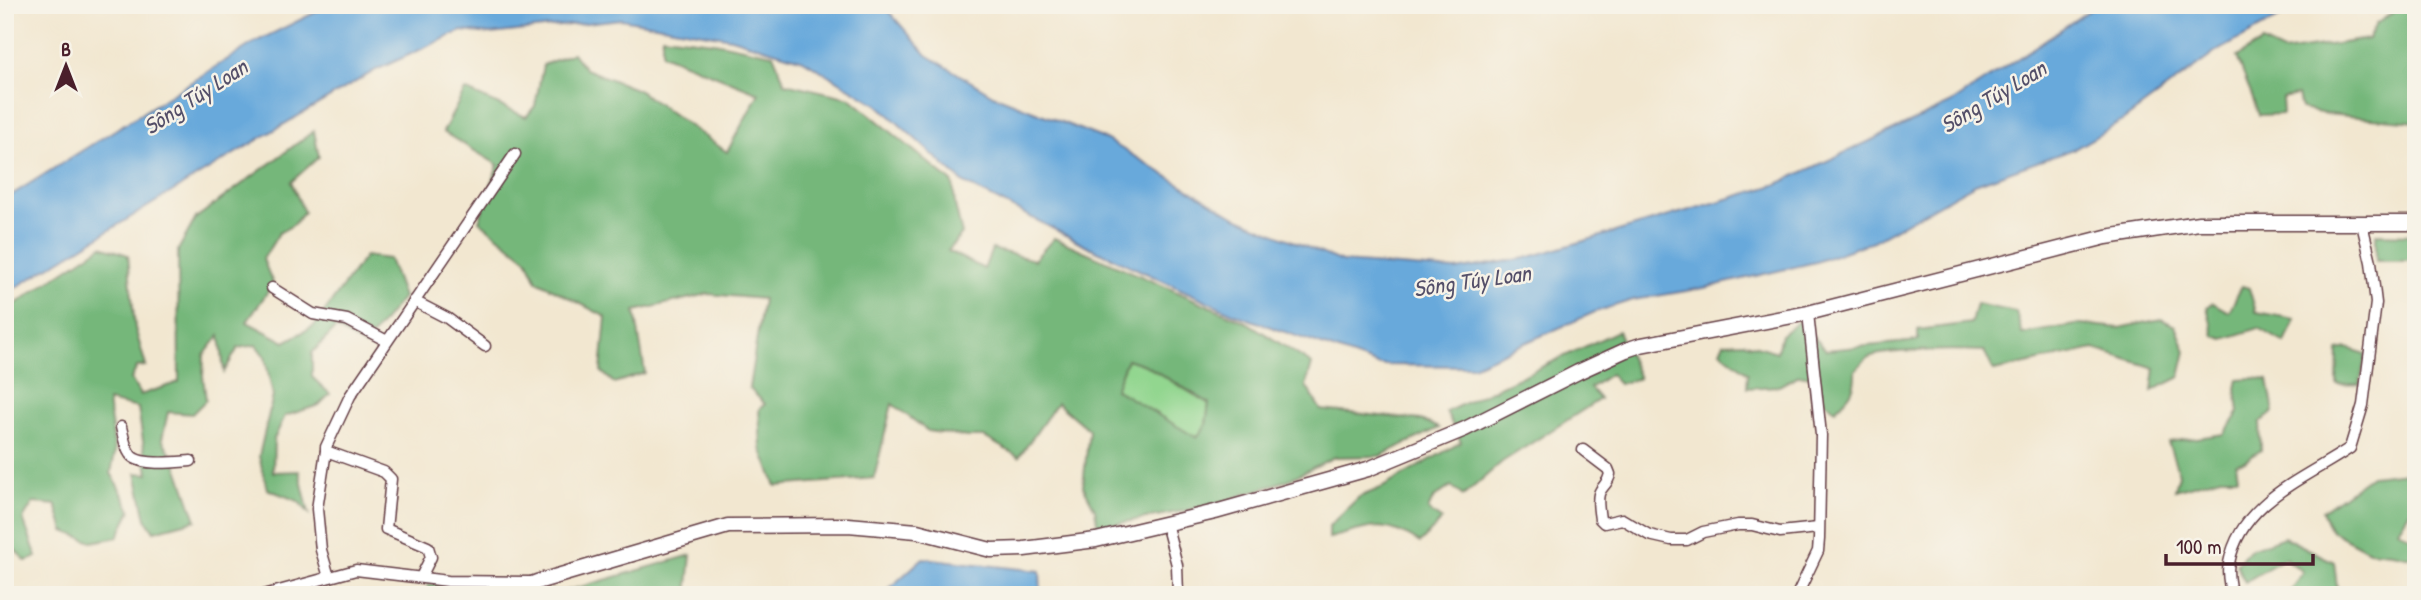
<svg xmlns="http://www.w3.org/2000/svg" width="2421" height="600" font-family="'Patrick Hand',sans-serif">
	<rect width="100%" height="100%" fill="#f7f3e8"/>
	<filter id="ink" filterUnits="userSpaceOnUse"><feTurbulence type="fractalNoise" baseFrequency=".0143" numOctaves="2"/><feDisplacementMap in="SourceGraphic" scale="14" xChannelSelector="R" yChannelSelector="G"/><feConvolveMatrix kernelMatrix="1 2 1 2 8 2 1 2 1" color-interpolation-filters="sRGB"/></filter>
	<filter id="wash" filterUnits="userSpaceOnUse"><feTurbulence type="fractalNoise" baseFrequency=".00686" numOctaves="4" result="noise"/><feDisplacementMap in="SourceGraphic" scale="28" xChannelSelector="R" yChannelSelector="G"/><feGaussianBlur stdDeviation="1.57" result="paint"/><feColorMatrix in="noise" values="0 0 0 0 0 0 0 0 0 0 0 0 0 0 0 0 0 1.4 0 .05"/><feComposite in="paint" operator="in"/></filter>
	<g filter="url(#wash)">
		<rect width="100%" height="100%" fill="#f2e7d0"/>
		<path fill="#92d68f" stroke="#6e7a5d" stroke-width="2" d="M1127 359 1145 365 1209 404 1206 425 1196 438 1115 389Z"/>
		<g fill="#75b77a" stroke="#606b52" stroke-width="2" fill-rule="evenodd">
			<path d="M2404 5H2416V122L2325 114 2301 109 2298 95 2282 98 2283 114 2259 115 2237 57 2262 42 2283 52 2368 39 2376 24Z"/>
			<path d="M662 36 714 42 773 54 785 83 850 98 953 183 955 205 962 234 948 251 984 269 992 249 1034 260 1054 238 1248 323 1312 364 1306 386 1321 410 1421 420 1439 428 1380 456 1334 457 1288 480 1210 506 1098 527 1095 509 1083 486 1089 430 1057 403 1019 457 984 437H967L928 431 892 404 874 478 776 486 761 448 759 409 765 404 749 388 763 299 708 294 635 311 645 373 614 383 601 371 606 317 537 281 527 259 479 221 498 165 443 132 465 90 526 117 535 106 543 65 573 53 585 69 638 90 727 152 759 93 662 54ZM1127 359 1145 365 1209 403 1206 425 1197 438 1115 389Z"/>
			<path d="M314 131 319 157 291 182 304 212 293 225 279 233 263 259 273 284 247 322 285 342 314 326 365 256 389 259 403 297 364 346 336 328 312 353V377L330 394 319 405 285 416 274 439 273 472 299 471 309 513 298 501 267 489 259 456 273 396 265 357 256 345 238 348 224 372 220 335 204 355 203 376 206 400 192 414 168 412 162 439 175 460 196 520 154 531 146 519 136 473 148 474 138 408 108 401 115 452 111 473 131 510 118 537 92 542 64 531 56 505 33 503 23 519 37 557 26 561 5 540V311L102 246 128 255 135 328 146 366 137 367 131 379 140 395 179 382 178 250 196 218Z"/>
			<path d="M2376 234 2416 235V261H2376Z"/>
			<path d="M2242 286 2249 288 2256 312 2295 319 2285 343 2259 328 2224 339 2214 336 2207 307 2213 303 2229 312Z"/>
			<path d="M1976 304 2016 312 2022 334 2081 324 2119 328 2161 319 2176 326 2186 351 2180 377 2152 391 2155 368 2094 349 1994 371 1984 351C1963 350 1881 349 1867 358 1863 361 1859 367 1855 370 1856 391 1849 397 1835 410L1821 399 1819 378 1799 375 1779 386 1747 388 1748 373 1720 351 1724 343 1743 342 1777 352 1781 335 1799 321 1826 350 1918 341V330L1971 323Z"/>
			<path d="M1618 331 1639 378 1619 384 1610 374 1590 388 1600 399 1502 462 1463 496 1451 486 1433 499 1428 510 1442 520 1420 543C1383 518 1370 528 1329 538V526L1359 497 1381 488 1461 442 1446 412Z"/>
			<path d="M2347 348 2366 354 2360 384 2337 385 2338 350Z"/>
			<path d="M2253 378 2268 380 2274 412 2260 422 2261 450 2245 461 2236 463 2238 477H2221L2175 490 2179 474 2168 442 2224 434 2239 412 2236 389 2238 379Z"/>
			<path d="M2416 471V510L2410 511 2398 530 2416 540V558L2392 553 2369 551 2330 530 2322 511 2371 476Z"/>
			<path d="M2284 537 2334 562 2338 595H2287L2303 572 2285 558 2245 582 2236 564 2250 549Z"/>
			<path d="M691 555 687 595H430L427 584 510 586 563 592Z"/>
		</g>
		<g fill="#67a9db" stroke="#586483" stroke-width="2">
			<path d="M330 5H883L927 55 993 95 1107 140 1234 216 1342 262 1456 270 1526 258 1775 185 1950 104 2097 5H2302L2216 52 2124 120 2076 148 1975 184 1873 241 1816 262 1704 288 1633 300 1595 312 1473 366 1378 365 1237 315 1087 246 964 183 878 105 803 60 731 38 621 19 491 34 461 31 376 70 229 157 5 294V199L255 42Z"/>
			<path d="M923 558 1040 571 1041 595H882Z"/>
		</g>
	</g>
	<g filter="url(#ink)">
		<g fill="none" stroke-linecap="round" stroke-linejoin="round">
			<defs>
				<g id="minor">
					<path d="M272 288 313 314 347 320 387 341"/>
					<path d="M414 301 447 318 485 346"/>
					<path d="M121 427C123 435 125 447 130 454 138 467 176 462 191 461"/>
					<path d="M1583 450 1608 469 1610 474C1608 485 1601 486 1599 494 1597 501 1599 512 1600 519L1604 523 1622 519 1649 535 1671 540H1687L1703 532 1738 525H1752L1780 532 1818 528"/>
					<path d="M326 451 317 509 321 550 329 577"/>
					<path d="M1166 523 1177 565 1178 595"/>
					<path d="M421 577 431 557 428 547 386 529 391 479 384 472 326 451V447L350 396 515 154"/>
					<path d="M264 595 356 570 448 581 530 582"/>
					<path d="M1797 595 1818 551 1819 539 1821 435 1808 313"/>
					<path d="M2231 595C2230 584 2226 573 2229 563 2241 501 2304 479 2350 448L2363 405 2376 303 2371 262 2362 224"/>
				</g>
				<path id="tertiary" d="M503 595 537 582 728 526 848 525 917 531 991 550 1024 549 1096 540 1215 512 1368 469 1465 429 1578 372 1626 350 1641 345 1808 313 2106 237 2199 223H2416"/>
			</defs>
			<use href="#minor" stroke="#633d44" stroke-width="13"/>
			<use href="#tertiary" stroke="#633d44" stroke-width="17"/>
			<use href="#minor" stroke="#fff" stroke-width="10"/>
			<use href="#tertiary" stroke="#fff" stroke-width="14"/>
		</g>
	</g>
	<g text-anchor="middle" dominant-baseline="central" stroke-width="5" stroke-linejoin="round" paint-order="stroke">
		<g font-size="23" font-style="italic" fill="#544f69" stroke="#f7f3e8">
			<text transform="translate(195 96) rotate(-33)">Sông Túy Loan</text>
			<text transform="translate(1993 96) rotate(-31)">Sông Túy Loan</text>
			<text transform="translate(1472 280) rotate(-8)">Sông Túy Loan</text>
		</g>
	</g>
	<rect width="2421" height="600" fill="none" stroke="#f7f3e8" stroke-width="28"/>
	<g transform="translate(66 66)" stroke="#f7f3e8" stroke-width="5" paint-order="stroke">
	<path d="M0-5L12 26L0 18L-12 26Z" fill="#4a1f2b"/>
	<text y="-10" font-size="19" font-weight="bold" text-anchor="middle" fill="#4a1f2b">B</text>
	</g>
	<path d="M2166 554v10h147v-10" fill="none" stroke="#4a1f2b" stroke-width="3.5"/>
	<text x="2176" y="554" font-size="21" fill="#4a1f2b" stroke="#f7f3e8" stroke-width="5" paint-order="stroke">100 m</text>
</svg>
